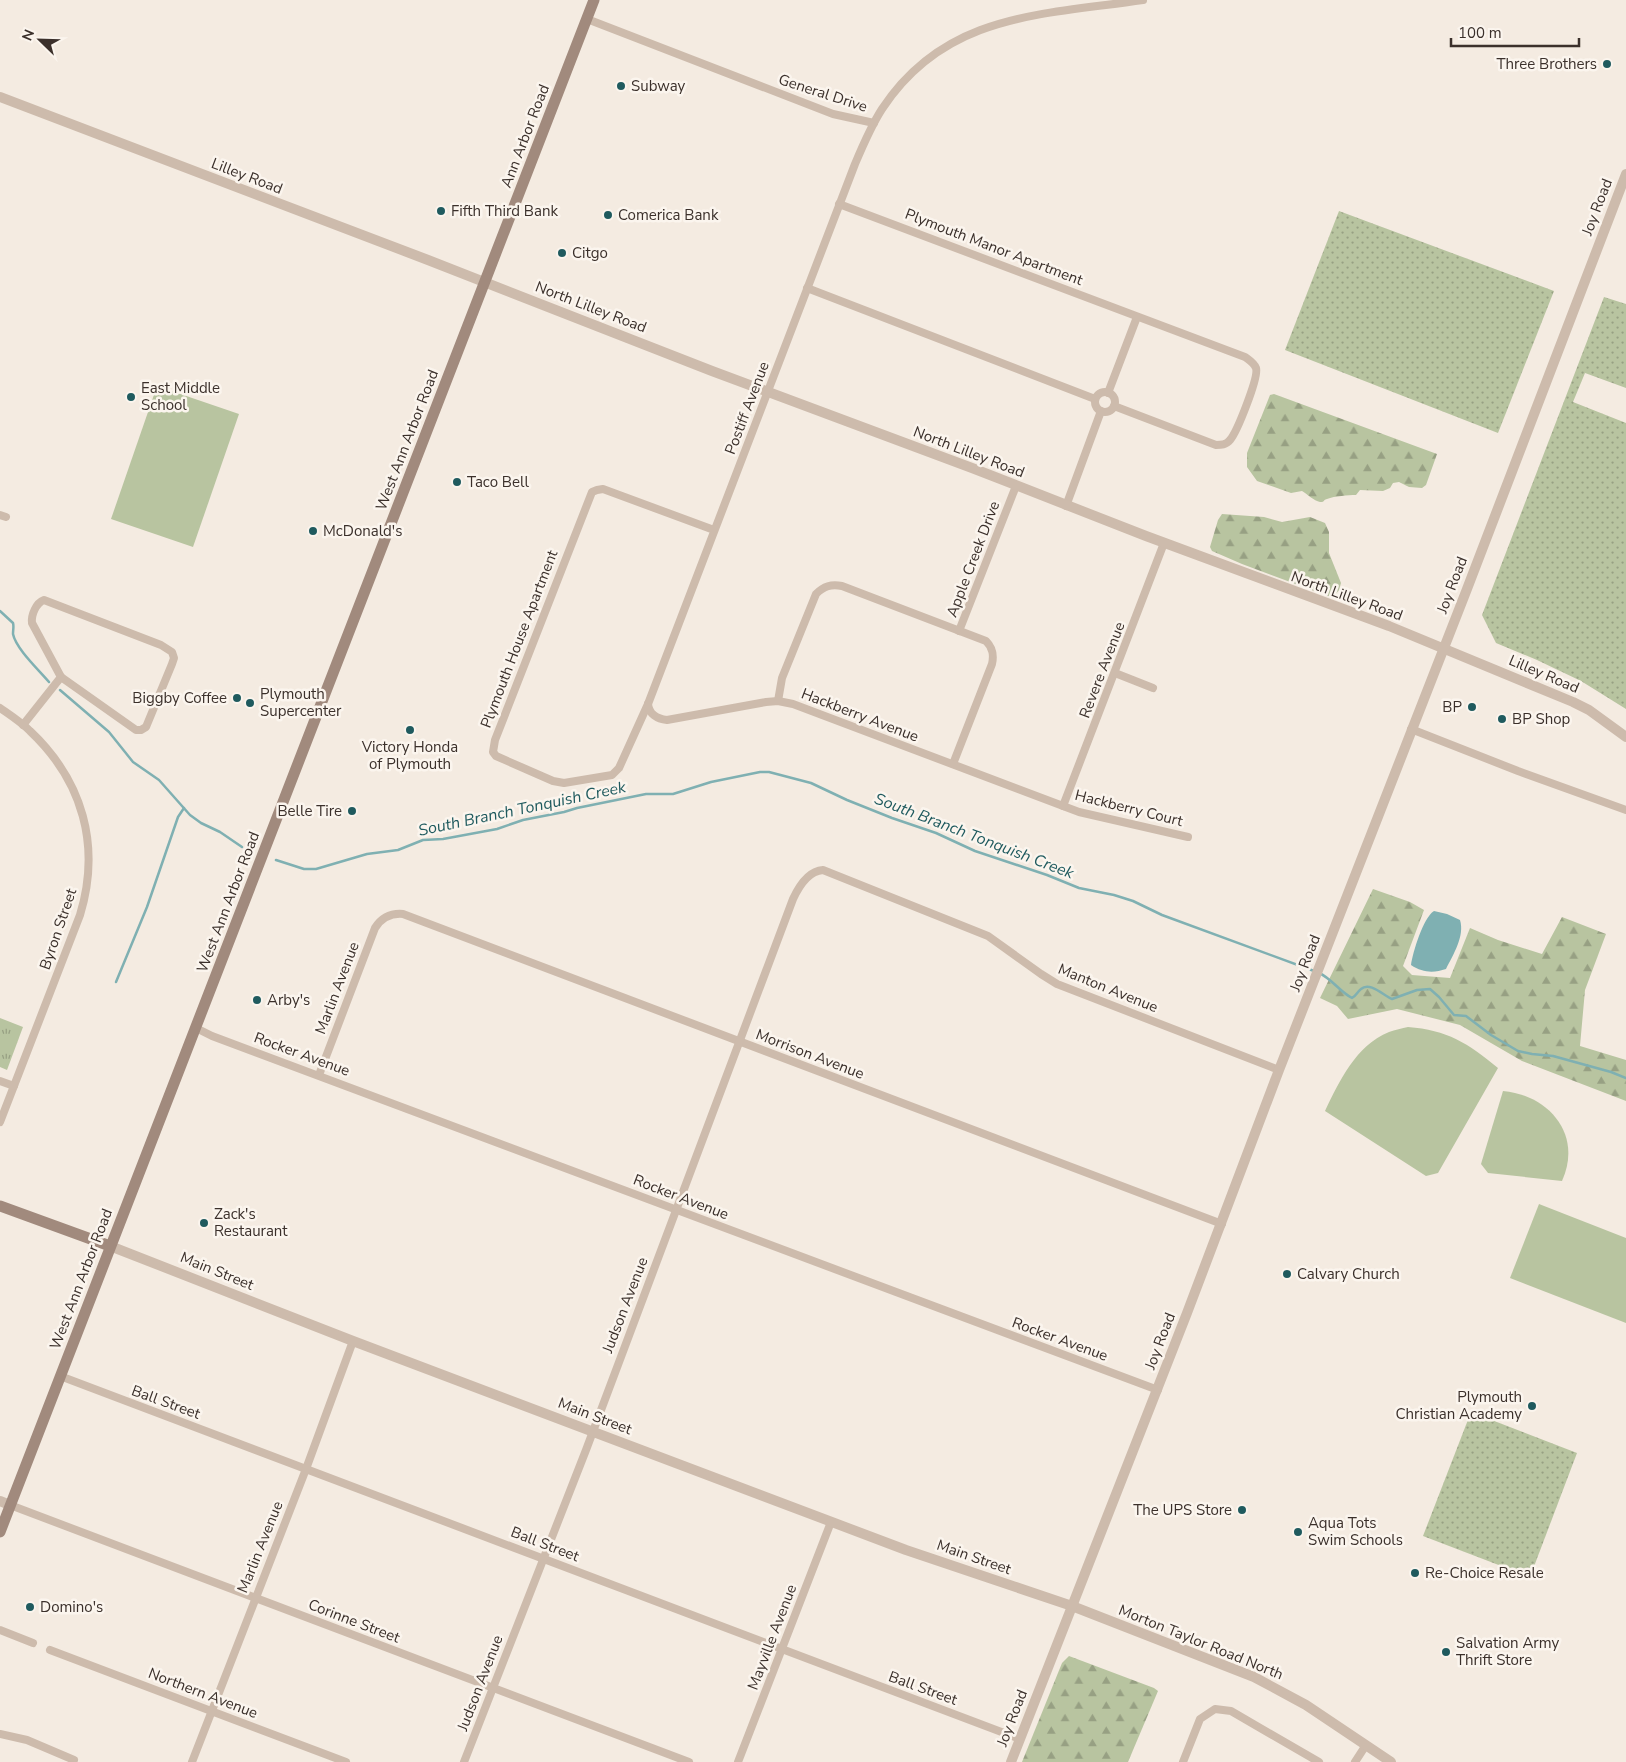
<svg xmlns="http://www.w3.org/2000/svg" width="1626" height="1762" font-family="'Nunito Sans',sans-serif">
	<defs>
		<pattern id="grass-dots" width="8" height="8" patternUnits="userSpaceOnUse" patternTransform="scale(1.25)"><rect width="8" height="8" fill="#b8c4a0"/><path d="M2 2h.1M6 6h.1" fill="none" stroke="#97a083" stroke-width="1.8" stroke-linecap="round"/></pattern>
		<pattern id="forest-firs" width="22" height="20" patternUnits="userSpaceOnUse" patternTransform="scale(1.25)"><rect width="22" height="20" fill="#b8c4a0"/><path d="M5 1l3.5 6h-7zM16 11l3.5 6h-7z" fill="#97a083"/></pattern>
		<pattern id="park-tufts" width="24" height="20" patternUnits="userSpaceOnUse" patternTransform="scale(1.25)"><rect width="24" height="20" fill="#b8c4a0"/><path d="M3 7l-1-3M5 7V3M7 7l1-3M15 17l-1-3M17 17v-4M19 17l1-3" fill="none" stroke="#97a083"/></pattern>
	</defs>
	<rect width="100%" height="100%" fill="#f4ebe1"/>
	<g fill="url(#grass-dots)">
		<path d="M1339 211 1554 291 1498 433 1285 350Z"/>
		<path d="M1604 297 1626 304V388L1585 373 1573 402 1626 423V709L1581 681 1537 660 1496 643 1482 615Z"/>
		<path d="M1471 1412 1577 1453 1530 1577 1423 1536Z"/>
	</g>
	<g fill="url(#forest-firs)">
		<path d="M1274 394 1437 454 1426 485 1422 488 1409 487 1399 482 1393 483 1390 488 1383 491 1360 490 1356 495C1348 495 1335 496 1327 499 1322 500 1326 502 1320 502 1314 501 1307 494 1302 491L1291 493 1257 481 1247 467V453L1270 395Z"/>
		<path d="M1222 514 1264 517 1282 522 1310 517 1325 523 1329 532V553L1341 583 1339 590 1334 596H1328L1242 564 1212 551 1210 547 1218 520Z"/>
		<path d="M1373 889 1410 902 1424 910 1403 966 1412 975 1450 978 1470 928 1498 940 1542 954 1562 917 1606 934 1585 990 1580 1046 1626 1060V1101L1522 1061 1460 1025 1397 1009 1348 1019 1337 1006 1320 998Z"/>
		<path d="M1069 1656 1154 1688 1158 1691 1128 1762H1022L1062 1663Z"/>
	</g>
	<path fill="url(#park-tufts)" d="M0 1018 23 1027 7 1070 0 1067Z"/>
	<g fill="#b8c4a0">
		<path d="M157 386 239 414 193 547 111 519Z"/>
		<path d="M1408 1027C1447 1030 1468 1043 1498 1068L1438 1173 1426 1176 1325 1111C1339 1082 1356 1045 1389 1032 1395 1030 1402 1028 1408 1027Z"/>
		<path d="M1503 1091C1549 1095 1583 1135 1562 1181L1488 1173 1481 1164Z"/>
		<path d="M1539 1204 1626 1238V1323L1510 1278Z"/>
	</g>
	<path fill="#7fb0b2" d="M1434 911 1447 914 1460 920C1465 936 1453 955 1446 969 1434 973 1423 973 1411 965 1413 952 1423 918 1434 911Z"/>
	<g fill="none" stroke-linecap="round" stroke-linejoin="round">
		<g stroke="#7fb0b2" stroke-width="2.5">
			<path d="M0 611 13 623C14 626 13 630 13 634 16 649 40 671 49 682"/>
			<path d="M60 690 109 732 133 762 159 780 190 815 201 823 220 832 242 847"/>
			<path d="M276 860 304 869H316L367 854 398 850 423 840 443 839 497 829 523 820 564 812 577 808 646 794H673L711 782 760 772H769L811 783 847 800 892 818 936 833 975 851 1047 875 1079 888 1114 895 1133 901 1162 915 1314 971"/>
			<path d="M1319 973C1331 978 1340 992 1352 998 1356 996 1357 992 1361 989 1370 981 1384 996 1392 999L1417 990 1430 989 1439 997 1454 1015 1466 1016 1491 1035 1518 1051 1532 1054 1553 1056 1611 1072 1626 1078"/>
			<path d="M116 982 147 907 178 817 184 808"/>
		</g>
		<g stroke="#cdbbac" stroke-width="8">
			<path d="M587 19 833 114 874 123"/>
			<path d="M839 204 1245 357C1249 360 1254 363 1256 368 1259 377 1237 432 1230 440 1226 445 1221 445 1216 445L1114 406"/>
			<path d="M807 288 1095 399"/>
			<circle cx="1105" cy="402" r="10"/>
			<path d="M1108 393 1137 317"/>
			<path d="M1066 506 1101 411"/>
			<path d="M0 515 6 517"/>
			<path d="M714 530 603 489 597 490 592 492 495 740 493 752 496 756 553 781 564 783 612 775 619 768 648 704 855 164C863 145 871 126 882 109 945 13 1041 15 1143 0"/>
			<path d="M44 600 161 645 172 652 174 658 172 664 146 727 141 730H136L61 677 32 623C31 615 36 603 44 600Z"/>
			<path d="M959 631 1016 486"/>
			<path d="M1115 673 1153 688"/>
			<path d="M778 701 782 678 816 594C824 586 831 584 842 586L986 641C993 648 994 655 992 664L953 764"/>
			<path d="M648 704C649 714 657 719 667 720L766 702 778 701 793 704 1079 812 1188 837"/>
			<path d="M0 708C10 715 21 722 30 731 83 781 101 846 80 915L0 1122"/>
			<path d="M23 725 61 677"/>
			<path d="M1411 729 1518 771 1626 810"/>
			<path d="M1063 806 1164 543"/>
			<path d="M196 1028 212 1036 1158 1390"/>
			<path d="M319 1075 375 928C382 917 391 913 403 914L1222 1224"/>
			<path d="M0 1081 14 1086"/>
			<path d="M60 1376 1020 1739"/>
			<path d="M10 1505 689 1762"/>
			<path d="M0 1630 33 1643"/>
			<path d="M50 1650 346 1762"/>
			<path d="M0 1734 27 1740 74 1760"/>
			<path d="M192 1762 306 1469 353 1341"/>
			<path d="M464 1762 586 1450 793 899C799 886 808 871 823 870L988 936 1041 974 1057 984 1279 1070"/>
			<path d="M738 1762 831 1522"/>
			<path d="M1183 1762 1200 1719 1215 1709 1231 1711 1319 1762"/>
			<path d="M1355 1762 1366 1745"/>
		</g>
		<g stroke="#cdbbac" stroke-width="10">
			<path d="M0 97 428 260 712 371 972 468 1146 536 1389 626 1573 702 1589 710 1626 737"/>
			<path d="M110 1246 353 1341 906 1550 1072 1606 1254 1677 1306 1705 1391 1762"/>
			<path d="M0 1501 10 1505"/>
			<path d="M1011 1762 1187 1313 1279 1070 1467 589 1626 174"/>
		</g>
		<g stroke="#a18a7d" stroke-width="11">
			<path d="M0 1206 110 1246"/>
			<path d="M0 1532 594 0"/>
		</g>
	</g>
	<g fill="#1f5a5e" stroke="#fbf5ee" stroke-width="2">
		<circle cx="1607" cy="64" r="5"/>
		<circle cx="621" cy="86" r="5"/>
		<circle cx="441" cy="211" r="5"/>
		<circle cx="608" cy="215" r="5"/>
		<circle cx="562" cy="253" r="5"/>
		<circle cx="131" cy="397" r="5"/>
		<circle cx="457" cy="482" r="5"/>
		<circle cx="313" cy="531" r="5"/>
		<circle cx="237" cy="698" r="5"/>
		<circle cx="250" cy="703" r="5"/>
		<circle cx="1472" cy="707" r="5"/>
		<circle cx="1502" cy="719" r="5"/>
		<circle cx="410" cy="730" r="5"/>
		<circle cx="352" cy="811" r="5"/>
		<circle cx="257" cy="1000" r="5"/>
		<circle cx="204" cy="1223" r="5"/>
		<circle cx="1287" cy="1274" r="5"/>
		<circle cx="1532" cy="1406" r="5"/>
		<circle cx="1242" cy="1510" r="5"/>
		<circle cx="1298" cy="1532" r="5"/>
		<circle cx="1415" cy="1573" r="5"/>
		<circle cx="30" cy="1607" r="5"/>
		<circle cx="1446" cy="1652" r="5"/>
	</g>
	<g text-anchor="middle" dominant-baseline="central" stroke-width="5" stroke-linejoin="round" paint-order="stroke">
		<g font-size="15" fill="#3b302b" stroke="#fbf5ee" text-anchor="start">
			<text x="1597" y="64" text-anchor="end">Three Brothers</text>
			<text x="631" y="86">Subway</text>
			<text x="451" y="211">Fifth Third Bank</text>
			<text x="618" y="215">Comerica Bank</text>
			<text x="572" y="253">Citgo</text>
			<text x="141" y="388">East Middle<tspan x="141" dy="17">School</tspan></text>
			<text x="467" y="482">Taco Bell</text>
			<text x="323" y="531">McDonald's</text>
			<text x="260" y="694">Plymouth<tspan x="260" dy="17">Supercenter</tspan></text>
			<text x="227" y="698" text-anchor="end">Biggby Coffee</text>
			<text x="1462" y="707" text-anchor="end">BP</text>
			<text x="1512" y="719">BP Shop</text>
			<text x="410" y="747" text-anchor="middle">Victory Honda<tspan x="410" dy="17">of Plymouth</tspan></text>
			<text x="342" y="811" text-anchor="end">Belle Tire</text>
			<text x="267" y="1000">Arby's</text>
			<text x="214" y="1214">Zack's<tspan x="214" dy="17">Restaurant</tspan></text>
			<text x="1297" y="1274">Calvary Church</text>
			<text x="1522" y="1397" text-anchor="end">Plymouth<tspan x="1522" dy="17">Christian Academy</tspan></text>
			<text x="1232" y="1510" text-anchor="end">The UPS Store</text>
			<text x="1308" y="1523">Aqua Tots<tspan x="1308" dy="17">Swim Schools</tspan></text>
			<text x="1425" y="1573">Re-Choice Resale</text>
			<text x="40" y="1607">Domino's</text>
			<text x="1456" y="1643">Salvation Army<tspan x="1456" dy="17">Thrift Store</tspan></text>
		</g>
		<g font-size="15" fill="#3b302b" stroke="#fbf5ee">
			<text transform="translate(823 93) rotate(18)">General Drive</text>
			<text transform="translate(525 136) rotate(-69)">Ann Arbor Road</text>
			<text transform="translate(247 176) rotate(21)">Lilley Road</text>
			<text transform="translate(1597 207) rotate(-69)">Joy Road</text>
			<text transform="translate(994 247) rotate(21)">Plymouth Manor Apartment</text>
			<text transform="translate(591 307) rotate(21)">North Lilley Road</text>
			<text transform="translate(747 408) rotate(-69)">Postiff Avenue</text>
			<text transform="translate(407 440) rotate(-69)">West Ann Arbor Road</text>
			<text transform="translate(969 452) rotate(21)">North Lilley Road</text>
			<text transform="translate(973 559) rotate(-69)">Apple Creek Drive</text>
			<text transform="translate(1452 585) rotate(-69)">Joy Road</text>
			<text transform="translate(1347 596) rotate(20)">North Lilley Road</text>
			<text transform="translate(519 639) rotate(-69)">Plymouth House Apartment</text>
			<text transform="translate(1102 670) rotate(-69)">Revere Avenue</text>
			<text transform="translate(1544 674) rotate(23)">Lilley Road</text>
			<text transform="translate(860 715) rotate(21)">Hackberry Avenue</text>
			<text transform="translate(1129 808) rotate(14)">Hackberry Court</text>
			<text transform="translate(228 902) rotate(-69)">West Ann Arbor Road</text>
			<text transform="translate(58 929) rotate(-71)">Byron Street</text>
			<text transform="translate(1305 963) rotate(-69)">Joy Road</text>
			<text transform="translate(337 988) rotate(-69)">Marlin Avenue</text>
			<text transform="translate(1108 988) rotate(22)">Manton Avenue</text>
			<text transform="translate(302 1054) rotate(20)">Rocker Avenue</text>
			<text transform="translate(810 1054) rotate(21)">Morrison Avenue</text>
			<text transform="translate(681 1197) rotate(21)">Rocker Avenue</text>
			<text transform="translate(217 1271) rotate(22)">Main Street</text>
			<text transform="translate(81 1279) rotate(-69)">West Ann Arbor Road</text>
			<text transform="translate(625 1305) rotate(-69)">Judson Avenue</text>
			<text transform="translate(1060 1339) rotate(20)">Rocker Avenue</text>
			<text transform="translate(1160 1341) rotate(-69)">Joy Road</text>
			<text transform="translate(166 1402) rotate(20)">Ball Street</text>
			<text transform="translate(595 1416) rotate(21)">Main Street</text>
			<text transform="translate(545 1544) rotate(21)">Ball Street</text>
			<text transform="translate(260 1547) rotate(-68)">Marlin Avenue</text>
			<text transform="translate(974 1557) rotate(19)">Main Street</text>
			<text transform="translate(354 1621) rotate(21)">Corinne Street</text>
			<text transform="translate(772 1637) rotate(-69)">Mayville Avenue</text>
			<text transform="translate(1201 1642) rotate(22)">Morton Taylor Road North</text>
			<text transform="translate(480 1683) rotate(-69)">Judson Avenue</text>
			<text transform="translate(923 1688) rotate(20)">Ball Street</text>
			<text transform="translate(203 1693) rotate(21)">Northern Avenue</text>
			<text transform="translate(1012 1718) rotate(-69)">Joy Road</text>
		</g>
		<g font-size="16" font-style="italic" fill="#1f5a5e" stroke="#fbf5ee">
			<text transform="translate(522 809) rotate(-12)">South Branch Tonquish Creek</text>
			<text transform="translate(974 836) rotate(21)">South Branch Tonquish Creek</text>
		</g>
	</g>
	<g transform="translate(40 40) rotate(293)" stroke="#fbf5ee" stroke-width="4" paint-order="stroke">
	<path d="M0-4L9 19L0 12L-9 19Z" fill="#3b302b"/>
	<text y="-8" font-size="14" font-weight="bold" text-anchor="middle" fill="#3b302b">N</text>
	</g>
	<path d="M1451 38v8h128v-8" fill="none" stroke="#3b302b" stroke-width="2.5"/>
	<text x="1458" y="38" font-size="15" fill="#3b302b" stroke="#fbf5ee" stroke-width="4" paint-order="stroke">100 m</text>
</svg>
